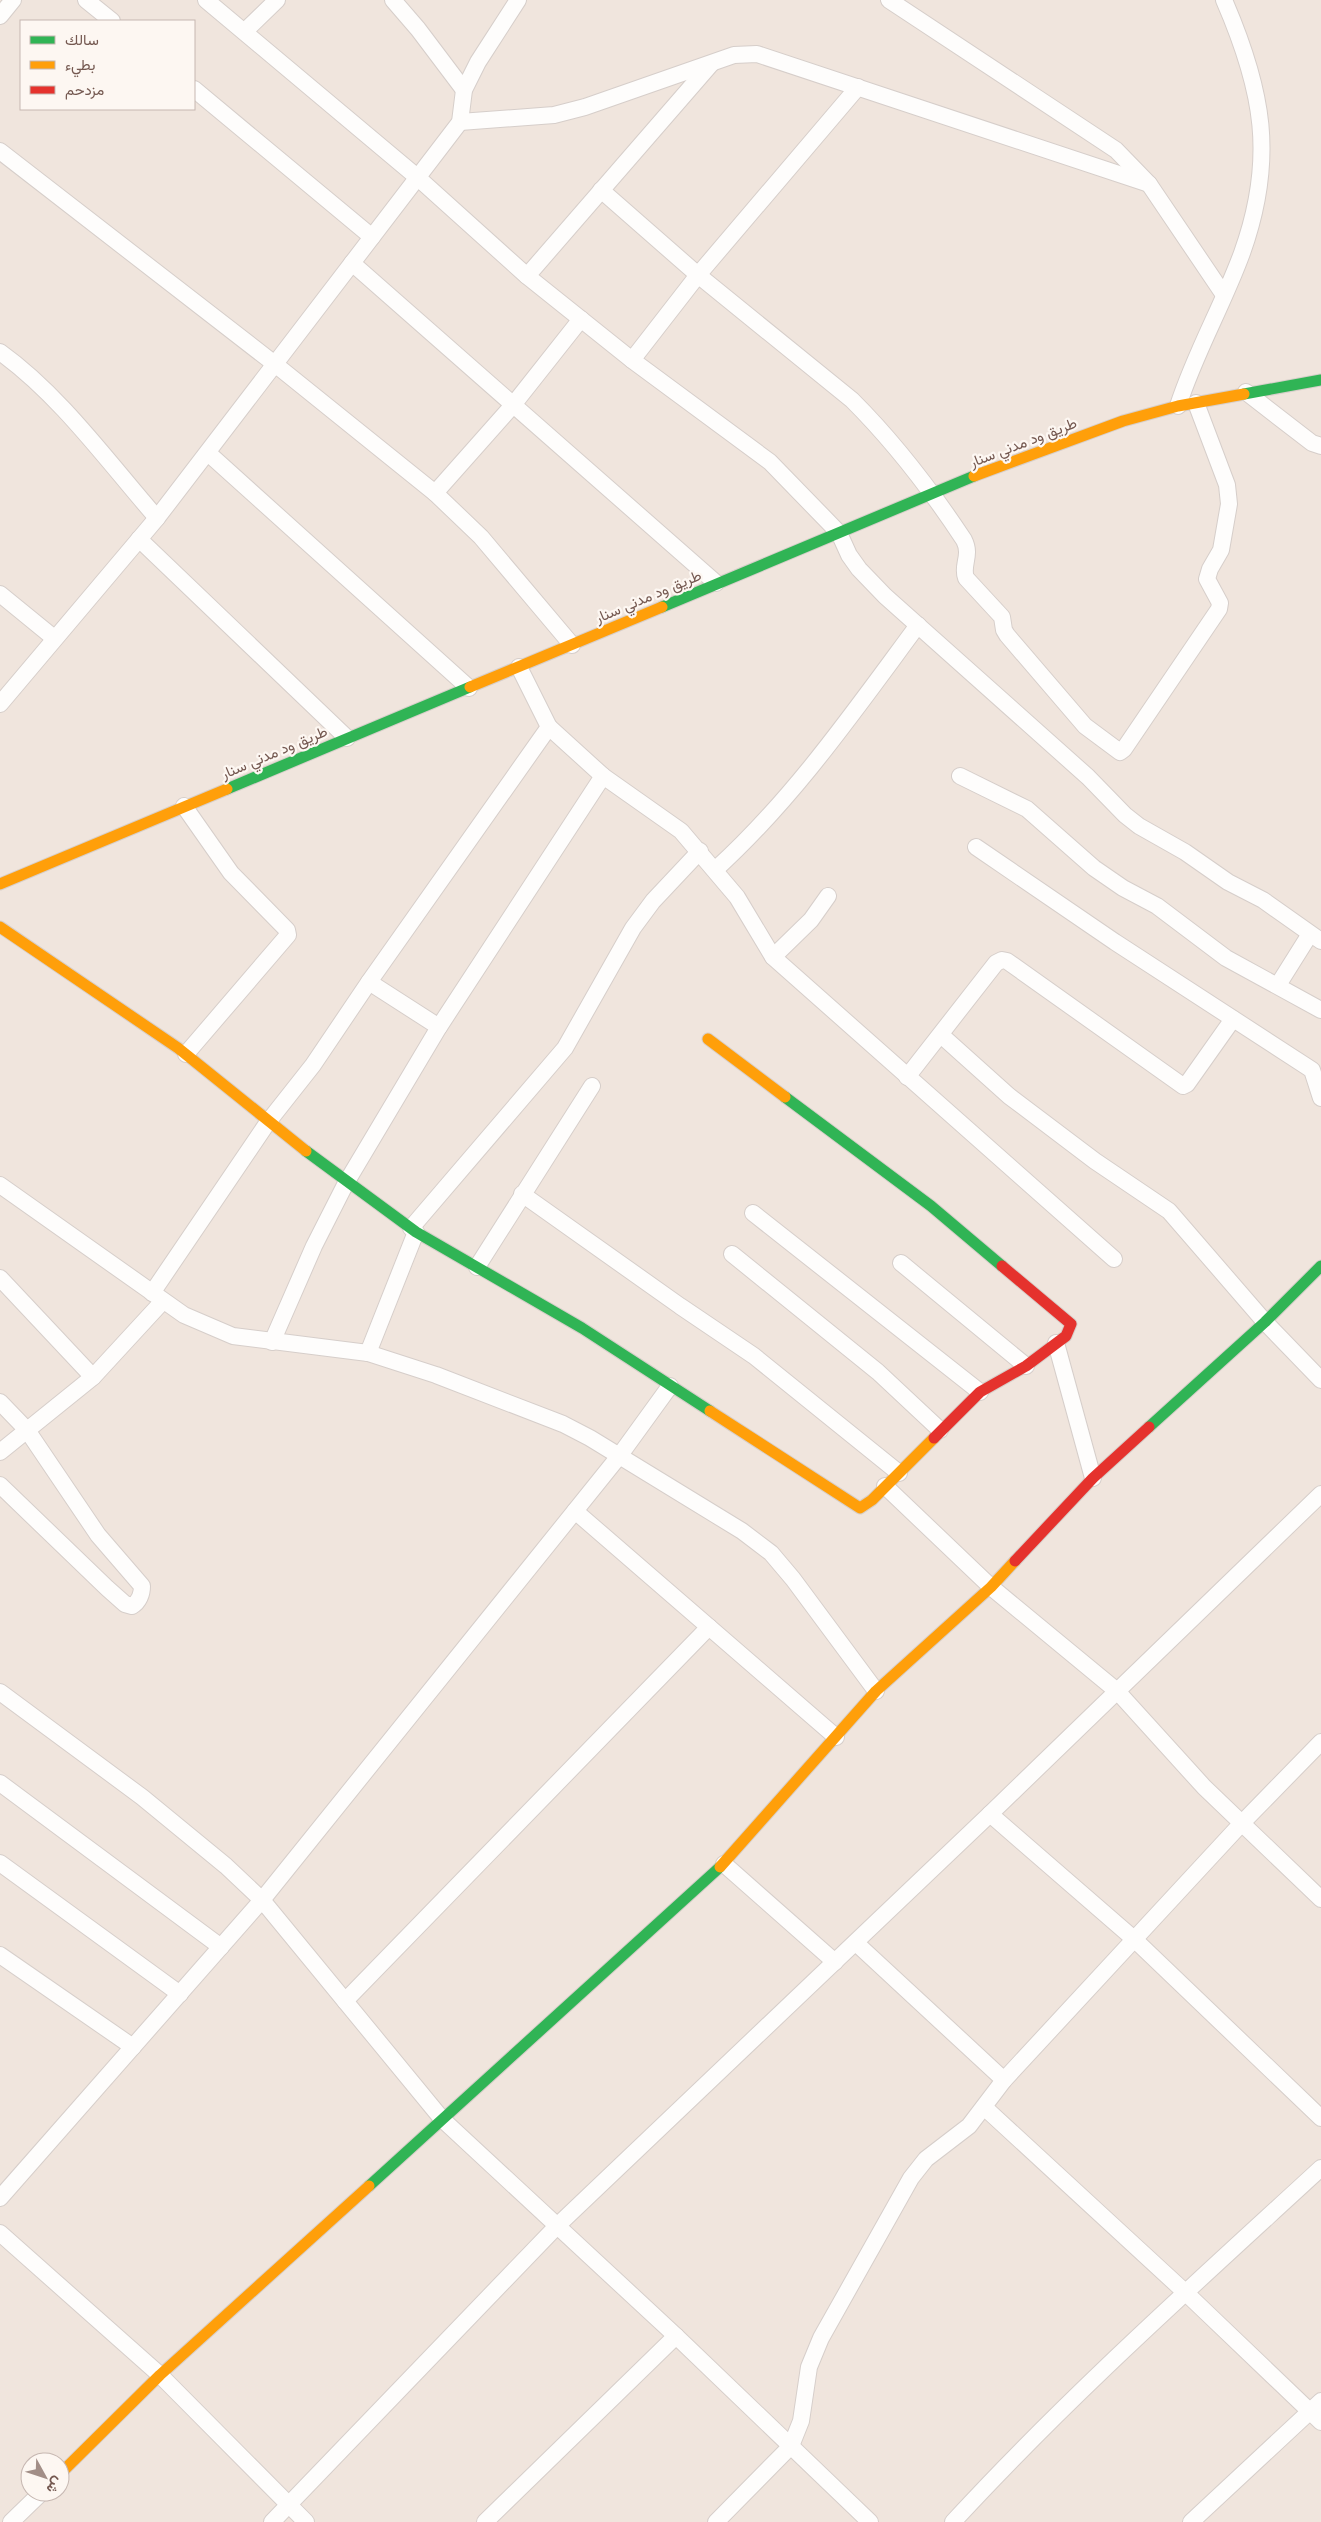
<svg xmlns="http://www.w3.org/2000/svg" width="1321" height="2522" font-family="Poppins,Vazirmatn,sans-serif">
	<rect width="100%" height="100%" fill="#f8f3ee"/>
	<path fill="#f0e5dd" fill-rule="evenodd" d="M0 0H1321V2522H0ZM21 21H194V109H21ZM30 2462H60V2492H30Z"/>
	<g fill="none" stroke-linecap="round" stroke-linejoin="round">
		<defs>
			<g id="street">
				<path d="M86 0 112 21"/>
				<path d="M206 0 417 177 527 276 632 360 770 462 839 533 849 555 859 569 885 596 1088 777 1125 815 1139 826 1185 852 1228 882 1263 900 1321 941"/>
				<path d="M393 0 418 29 464 90"/>
				<path d="M889 0 1116 150 1149 184 1224 295"/>
				<path d="M0 16 13 0"/>
				<path d="M245 31 277 0"/>
				<path d="M194 89 372 237"/>
				<path d="M460 122 554 115 585 107 734 55 757 54 1149 184"/>
				<path d="M0 151 276 365 435 493 481 537 572 645"/>
				<path d="M601 190 698 275 852 400C895 443 931 490 964 540 972 556 961 565 966 578L1002 617 1004 630 1007 635 1085 726 1120 752 1124 749 1219 609 1220 603 1207 579 1210 569 1221 550 1229 504 1227 485 1196 403"/>
				<path d="M352 263 716 583"/>
				<path d="M527 276 711 64"/>
				<path d="M0 352C60 395 108 462 157 518"/>
				<path d="M632 360 698 275 858 87"/>
				<path d="M1246 392 1312 443 1321 446"/>
				<path d="M1178 406C1195 353 1223 305 1242 253 1276 158 1263 90 1224 0"/>
				<path d="M208 453 469 688"/>
				<path d="M435 493 513 405 581 319"/>
				<path d="M139 539 347 738"/>
				<path d="M0 594 54 638"/>
				<path d="M0 704 157 518 460 122 464 90 478 62 518 0"/>
				<path d="M549 727 603 776 681 831 737 897 773 957 1114 1259"/>
				<path d="M960 776 1027 809 1094 868 1123 888 1157 906 1226 958 1321 1010"/>
				<path d="M184 806 231 873 287 930 288 935 186 1054"/>
				<path d="M976 847 1115 942 1312 1070 1321 1098"/>
				<path d="M716 869C794 798 855 710 918 625"/>
				<path d="M773 957 811 920 828 896"/>
				<path d="M369 982 439 1027"/>
				<path d="M1278 985 1310 934"/>
				<path d="M941 1035 1009 1096 1095 1161 1169 1211 1265 1322 1321 1380"/>
				<path d="M907 1077 996 963 1002 960 1007 961 1183 1086 1187 1084 1233 1019"/>
				<path d="M0 1185 184 1315 233 1336 368 1353 436 1375 563 1424 590 1438 742 1531 771 1553 793 1579 876 1691"/>
				<path d="M522 1194 680 1306 754 1356 899 1473"/>
				<path d="M753 1213 980 1392"/>
				<path d="M411 1228 565 1048 633 928 653 901 700 851"/>
				<path d="M732 1254 878 1372 940 1430"/>
				<path d="M901 1263 1026 1366"/>
				<path d="M477 1267 592 1086"/>
				<path d="M0 1278 93 1377"/>
				<path d="M152 1293 268 1122 313 1065 369 982 549 727 519 667"/>
				<path d="M272 1342 314 1246 346 1183 439 1027 603 776"/>
				<path d="M1056 1343 1093 1478"/>
				<path d="M368 1353 416 1232"/>
				<path d="M0 1402 27 1430 98 1535 142 1586C142 1594 139 1602 132 1606L125 1604 107 1588 0 1485"/>
				<path d="M0 1452 93 1377 163 1301"/>
				<path d="M885 1486 991 1587 1117 1691 1204 1787 1321 1899"/>
				<path d="M575 1511 836 1737"/>
				<path d="M0 1692 142 1797 226 1866 262 1900 442 2119 676 2336 870 2522"/>
				<path d="M0 1783 221 1947"/>
				<path d="M990 1814 1134 1939 1321 2118"/>
				<path d="M0 1863 180 1994"/>
				<path d="M724 1864 835 1962"/>
				<path d="M856 1943 1004 2080"/>
				<path d="M0 1955 133 2047"/>
				<path d="M345 2001 709 1627"/>
				<path d="M984 2107 1186 2293 1321 2422"/>
				<path d="M0 2198 262 1900 620 1455 670 1386"/>
				<path d="M0 2233 160 2375 306 2522"/>
				<path d="M11 2522 42 2492"/>
				<path d="M272 2522 557 2226 990 1814 1321 1494"/>
				<path d="M485 2522 676 2336"/>
				<path d="M716 2522 791 2446 801 2421 809 2367 821 2338 911 2178 926 2159 969 2126 1004 2080 1241 1824 1321 1742"/>
				<path d="M953 2522C1068 2397 1196 2283 1321 2168"/>
				<path d="M1191 2522 1321 2401"/>
			</g>
			<g id="fast">
				<path d="M1244 394 1321 380"/>
				<path d="M662 607 974 476"/>
				<path d="M227 789 470 687"/>
				<path d="M785 1097 931 1206 1002 1266"/>
				<path d="M306 1151 416 1232 582 1328 710 1411"/>
				<path d="M1149 1427 1265 1322 1321 1266"/>
				<path d="M369 2186 720 1867"/>
			</g>
			<g id="slow">
				<path d="M974 476 1123 421 1178 406 1244 394"/>
				<path d="M470 687 662 607"/>
				<path d="M0 884 227 789"/>
				<path d="M0 927 178 1048 306 1151"/>
				<path d="M708 1039 785 1097"/>
				<path d="M710 1411 860 1508 872 1500 934 1438"/>
				<path d="M720 1867 876 1691 991 1587 1015 1561"/>
				<path d="M60 2474 160 2375 369 2186"/>
			</g>
			<g id="jam">
				<path d="M934 1438 980 1392 1026 1366 1066 1336 1071 1324 1002 1266"/>
				<path d="M1015 1561 1093 1478 1149 1427"/>
			</g>
		</defs>
		<use href="#street" stroke="#d6ceca" stroke-width="18"/>
		<use href="#fast" stroke="#d7cfca" stroke-width="13"/>
		<use href="#slow" stroke="#d7cfca" stroke-width="13"/>
		<use href="#jam" stroke="#d7cfca" stroke-width="13"/>
		<use href="#street" stroke="#fefdfc" stroke-width="16"/>
		<use href="#fast" stroke="#30b455" stroke-width="11"/>
		<use href="#slow" stroke="#ff9f0a" stroke-width="11"/>
		<use href="#jam" stroke="#e5322d" stroke-width="11"/>
	</g>
	<g text-anchor="middle" dominant-baseline="central" stroke-width="4.5" stroke-linejoin="round" paint-order="stroke">
		<g font-size="15" fill="#745850" stroke="#fdf7f2">
			<text transform="translate(1023 442) rotate(-21)">طريق ود مدني سنار</text>
			<text transform="translate(648 596) rotate(-23)">طريق ود مدني سنار</text>
			<text transform="translate(274 752) rotate(-23)">طريق ود مدني سنار</text>
		</g>
	</g>
	<rect x="20" y="20" width="175" height="90" fill="#fdf7f2" stroke="#c6b7b1"/>
	<rect x="30" y="36" width="25" height="8" fill="#30b455" stroke="#c6b7b1"/>
	<text x="65" y="45" font-size="15" fill="#745850">سالك</text>
	<rect x="30" y="61" width="25" height="8" fill="#ff9f0a" stroke="#c6b7b1"/>
	<text x="65" y="70" font-size="15" fill="#745850">بطيء</text>
	<rect x="30" y="86" width="25" height="8" fill="#e5322d" stroke="#c6b7b1"/>
	<text x="65" y="95" font-size="15" fill="#745850">مزدحم</text>
	<g transform="translate(45 2477) rotate(130)"><circle r="24" fill="#fdf7f2" stroke="#c6b7b1"/>
	<path d="M0-4L9 19L0 12L-9 19Z" fill="#a28e87"/>
	<text y="-8" font-size="14" font-weight="bold" text-anchor="middle" fill="#745850">ش</text>
	</g>
</svg>
